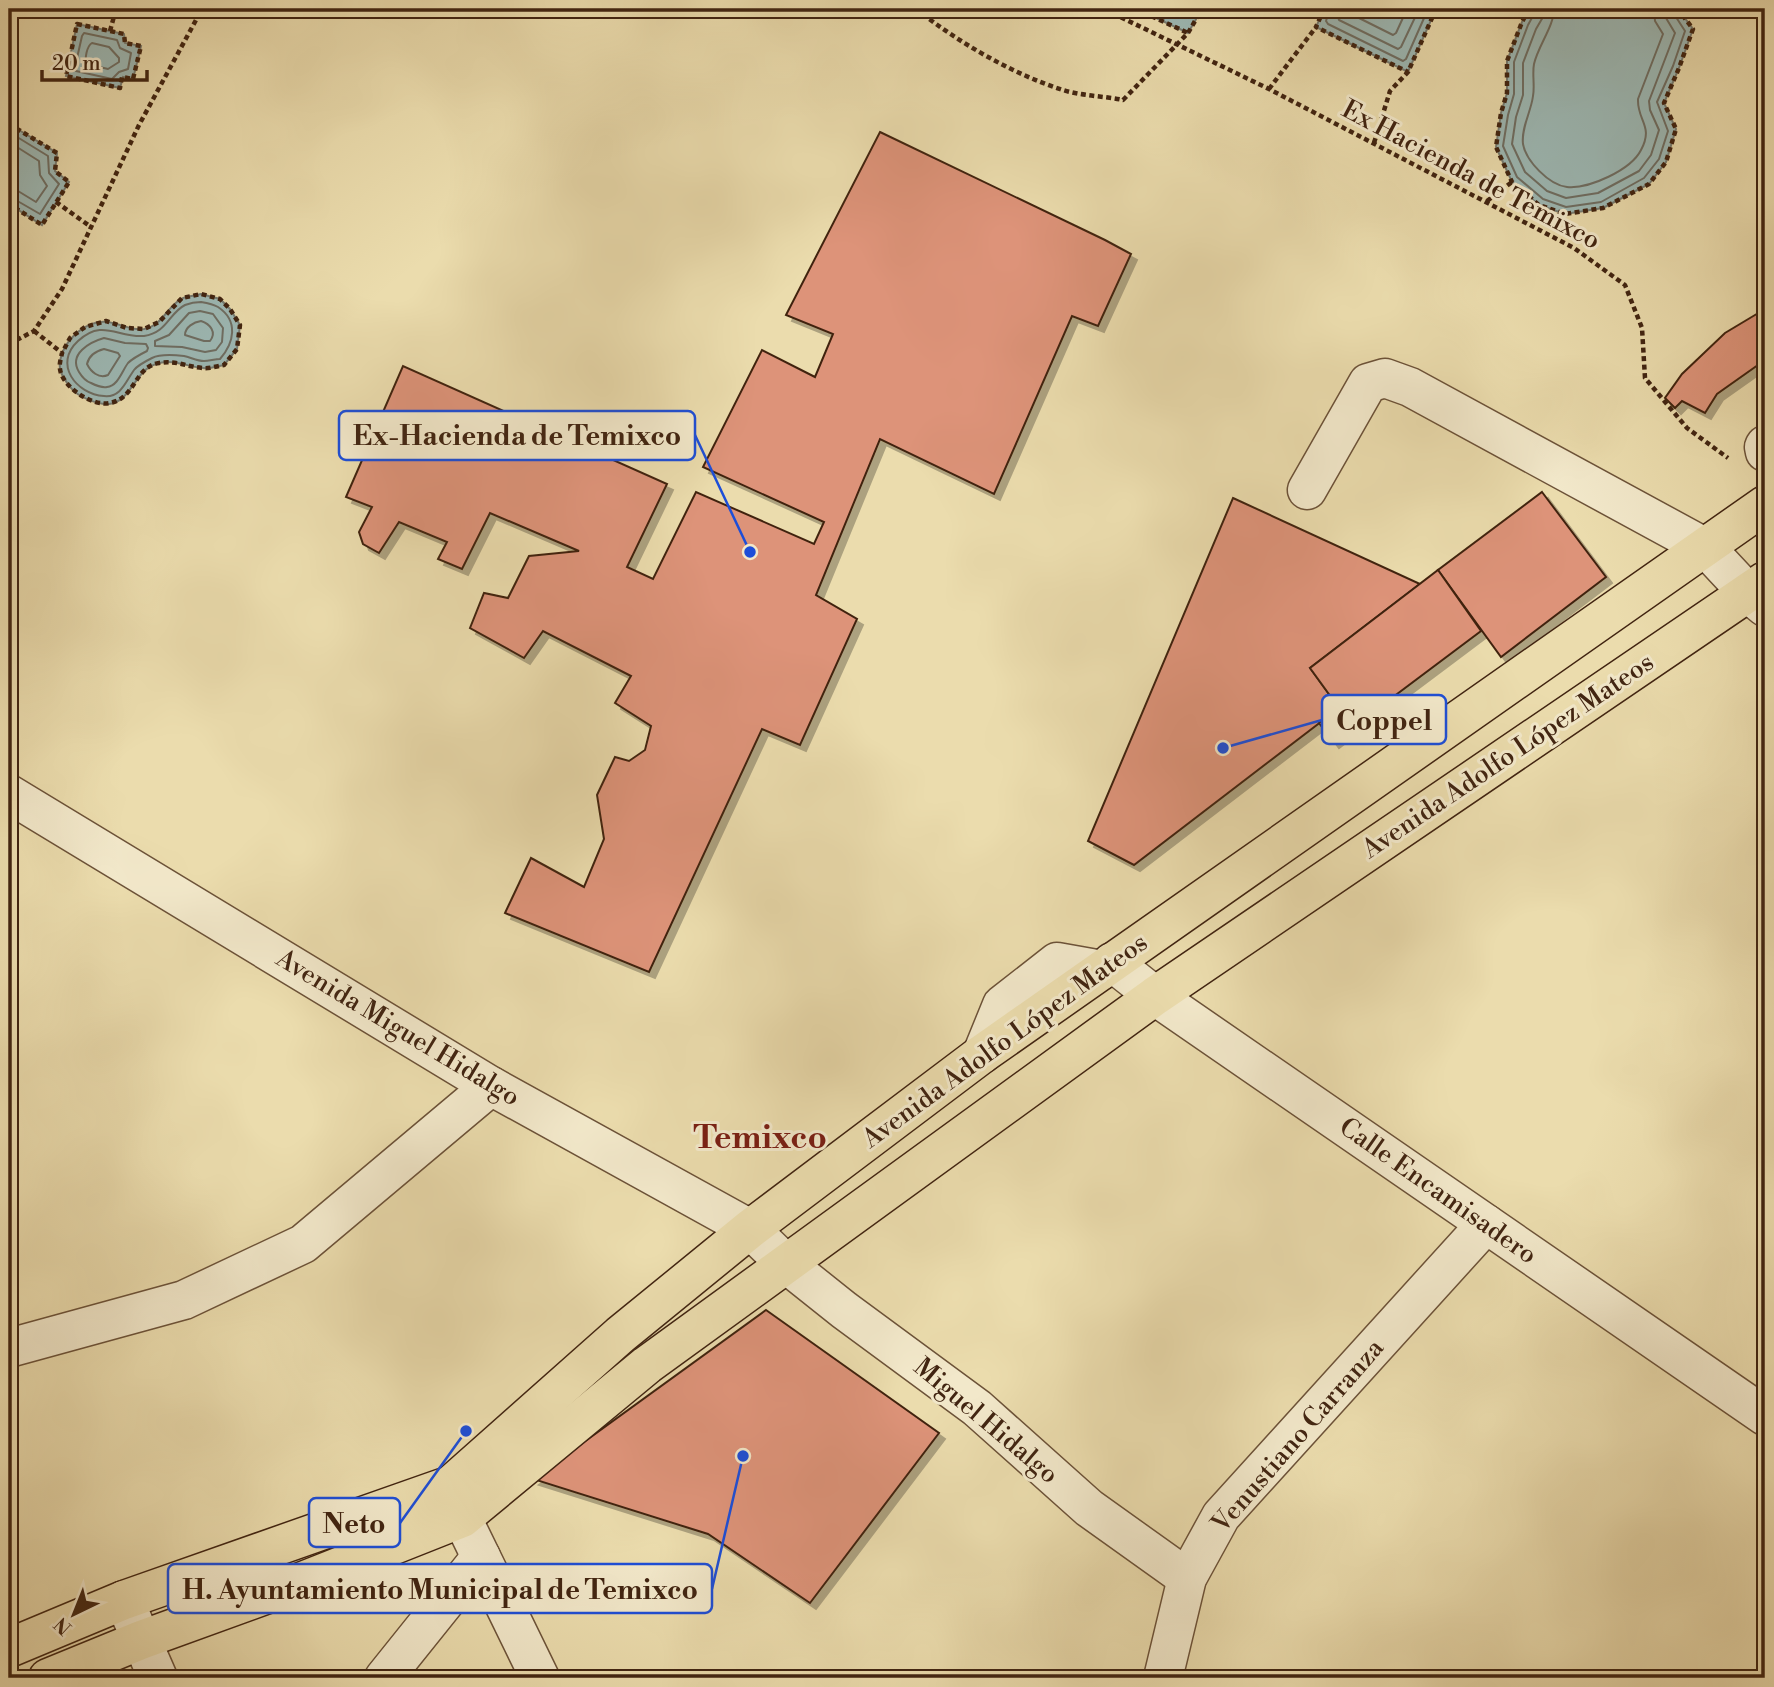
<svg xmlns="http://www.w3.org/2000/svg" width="1774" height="1687" font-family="'Libre Bodoni',serif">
	<defs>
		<filter id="shadow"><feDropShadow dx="6" dy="6" stdDeviation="0" flood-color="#0004"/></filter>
	</defs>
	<rect width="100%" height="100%" fill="#ebdcad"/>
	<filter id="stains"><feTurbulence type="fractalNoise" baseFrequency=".00286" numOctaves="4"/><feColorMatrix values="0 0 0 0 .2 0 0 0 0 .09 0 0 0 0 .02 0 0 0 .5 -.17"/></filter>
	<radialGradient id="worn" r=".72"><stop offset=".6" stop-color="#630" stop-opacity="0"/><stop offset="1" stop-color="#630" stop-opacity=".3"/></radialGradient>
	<g fill="#9db9b5" stroke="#787d73" stroke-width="2">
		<path d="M1137 9H1202L1188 33Z"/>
		<path d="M1324 9H1436L1408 72 1316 27Z"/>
		<path d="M1529 9H1678L1693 29 1679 68 1664 103 1676 129 1666 162 1649 184 1603 208 1565 214 1539 205 1512 182 1496 147 1501 113 1507 93V61L1522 22Z"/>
		<path d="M77 24 124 34 125 43 141 46 133 79 123 77 120 88 66 76Z"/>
		<path d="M9 124 57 153 55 171 69 182 42 225 9 204Z"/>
		<path d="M201 294 220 299 230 309 240 325 237 349 224 365C218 366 210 369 203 368 188 367 172 358 156 364 134 371 132 401 109 404 97 405 77 396 71 388 67 383 61 375 60 369 57 346 84 319 107 322 120 323 130 331 144 329 162 326 166 308 181 299 186 296 195 296 201 294Z"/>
	</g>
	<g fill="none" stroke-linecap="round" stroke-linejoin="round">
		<g stroke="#6f6e63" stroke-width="2">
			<path d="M1330 9 1326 21 1328 24 1403 61 1406 59 1428 9"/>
			<path d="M1339 9 1338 17 1339 20 1398 49 1401 47 1419 9"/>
			<path d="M1349 9 1351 14 1393 35 1396 33 1407 9"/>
			<path d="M1535 9 1534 14 1528 25 1514 62V94L1508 115 1503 146 1517 177 1543 199 1566 207 1601 202 1644 178 1659 159 1668 131 1657 102 1673 66 1685 31 1674 14 1673 9"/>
			<path d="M1544 9 1543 17 1536 29 1523 63V95L1516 117 1512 144 1525 172 1547 191 1566 198 1598 193 1639 171 1651 155 1659 130 1650 110 1649 101 1675 33 1666 18 1664 9"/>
			<path d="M1554 9C1554 26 1538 46 1534 64 1532 74 1535 86 1533 96 1531 112 1521 128 1523 144 1526 161 1549 185 1567 187 1589 189 1631 170 1641 150 1654 126 1637 121 1638 99L1663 34 1655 21 1654 9"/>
			<path d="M84 33 117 40 120 48 131 53 128 69 119 72 112 79 76 71 75 67 82 36Z"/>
			<path d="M92 43 109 47 119 58V62L108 69 87 64C84 59 87 46 92 43Z"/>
			<path d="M9 132 48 156 49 173 59 184 40 214 14 199H9"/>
			<path d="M9 142 39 161 40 175 47 186 36 202 18 191 9 190"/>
			<path d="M201 302C207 303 213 304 218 307 239 321 234 343 220 359 215 359 209 361 204 361 197 361 190 357 184 356 175 355 160 354 152 358 146 361 138 365 134 370 126 381 121 398 104 396 76 394 53 364 78 341 103 318 117 338 144 336 167 333 169 313 185 305 190 303 197 302 201 302Z"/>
			<path d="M200 311 213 314 223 328 222 342 216 350 205 352 182 347 155 346V341L169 335 189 313Z"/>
			<path d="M201 321C210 324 217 332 210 341H204L185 335C185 327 194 322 201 321Z"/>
			<path d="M104 338 125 343 146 344 148 348 147 351C141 354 133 358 128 363 122 371 118 386 107 387 102 388 95 385 91 383 85 381 82 377 79 372 68 354 90 342 104 338Z"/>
			<path d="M104 349 118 353 120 356 108 375C99 379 91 372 87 364 89 355 96 351 104 349Z"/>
		</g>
	</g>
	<g fill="#dd9379" stroke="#412411" stroke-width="2" filter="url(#shadow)">
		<path d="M880 132 1105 240 1131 254 1098 326 1072 316 994 494 880 439 816 595 857 619 800 745 762 729 649 972 505 913 531 858 584 887 604 839 597 795 615 757 629 761 645 750 651 726 615 703 631 676 543 631 524 658 470 628 484 593 508 598 529 556 579 551 490 513 462 569 438 559 447 542 399 522 379 553 363 544 359 532 372 507 346 497 403 366 667 484 627 567 653 579 696 492 814 544 824 522 703 467 762 350 815 377 833 334 786 315Z"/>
		<path d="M1760 312 1765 320V360L1717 394 1705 413 1682 401 1675 408 1665 398 1682 374 1725 333Z"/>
		<path d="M1542 492 1606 577 1501 657 1438 570Z"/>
		<path d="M1233 498 1420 584 1310 668 1339 708 1134 865 1088 841Z"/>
		<path d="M1438 570 1481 631 1333 742 1319 723 1339 708 1310 668Z"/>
		<path d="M766 1310 939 1433 810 1603 708 1534 533 1479Z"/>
	</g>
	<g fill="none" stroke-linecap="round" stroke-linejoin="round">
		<defs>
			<g id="minor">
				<path d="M1765 445 1764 447 1765 452"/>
				<path d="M1307 490 1368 383 1385 378 1410 387 1706 548 1748 593 1765 607"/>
				<path d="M9 794 491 1086 750 1229 785 1263 844 1310 977 1408 1089 1508 1187 1578"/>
				<path d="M1112 962 1155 996 1765 1416"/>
				<path d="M982 1054 1002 1005 1057 962 1102 970"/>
				<path d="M9 1348 184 1300 303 1244 491 1086"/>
				<path d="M452 1487 462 1518 540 1678"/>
				<path d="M124 1600 158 1678"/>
				<path d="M384 1678 481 1557"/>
				<path d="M1163 1678 1187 1578 1221 1516 1486 1224"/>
			</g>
			<g id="major">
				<path d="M9 1648 124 1600 451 1485 620 1335 750 1229 982 1054 1765 505"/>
				<path d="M48 1678 141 1640 298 1583 462 1518 647 1365 1155 996 1765 581"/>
			</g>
		</defs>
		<use href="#minor" stroke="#6c5238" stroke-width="41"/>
		<use href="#major" stroke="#412411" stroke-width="41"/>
		<g stroke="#412411" stroke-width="4.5" stroke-dasharray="5 3.5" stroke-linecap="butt">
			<path d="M137 9 159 13 171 9"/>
			<path d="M916 9C958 42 1012 74 1063 90 1082 96 1104 96 1123 100L1188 33 1202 9"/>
			<path d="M1106 9 1110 12 1269 89 1574 248 1625 285 1642 328 1645 378 1687 428 1728 458"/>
			<path d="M1136 9 1188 33"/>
			<path d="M1324 9 1316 27 1408 72"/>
			<path d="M1529 9 1522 22 1507 61V93L1501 113 1496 147 1512 182 1539 205 1565 214 1603 208 1649 184 1666 162 1676 129 1664 103 1679 68 1693 29 1678 9"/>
			<path d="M77 24 124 34 125 43 141 46 133 79 122 77 120 88 66 76Z"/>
			<path d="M110 31 116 9"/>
			<path d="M1269 89 1316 27"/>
			<path d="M9 124 57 153 55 171 69 182 42 225 9 204"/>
			<path d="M1374 143 1390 91 1408 72 1436 9"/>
			<path d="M1487 201 1512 182"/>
			<path d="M56 202 91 227"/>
			<path d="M34 331 62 353C61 358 59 364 60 369 62 387 93 407 110 403 136 398 134 367 159 363 176 360 187 367 203 368 209 369 217 366 224 365L237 349 240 325 230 309 220 299 201 294 182 298 159 322 144 329 127 328 106 321 85 327 70 338 62 353"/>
			<path d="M9 344 34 331 62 289 139 125 202 9"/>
		</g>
		<use href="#minor" stroke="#f2e8ca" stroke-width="38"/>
		<use href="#major" stroke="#ebdcad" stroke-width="38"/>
	</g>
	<g text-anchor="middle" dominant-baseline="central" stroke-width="6" stroke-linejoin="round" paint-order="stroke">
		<g font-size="26" fill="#412411" stroke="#f2e8ca">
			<text transform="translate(1471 175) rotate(28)">Ex Hacienda de Temixco</text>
			<text transform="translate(1508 756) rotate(-34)">Avenida Adolfo López Mateos</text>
			<text transform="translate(398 1028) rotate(31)">Avenida Miguel Hidalgo</text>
			<text transform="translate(1005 1041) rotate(-36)">Avenida Adolfo López Mateos</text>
			<text transform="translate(1438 1191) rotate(35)">Calle Encamisadero</text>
			<text transform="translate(986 1421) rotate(40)">Miguel Hidalgo</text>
			<text transform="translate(1298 1436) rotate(-49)">Venustiano Carranza</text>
		</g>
		<g font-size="33" font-weight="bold" fill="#7a1f14" stroke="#f2e8ca">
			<text x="760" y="1138">Temixco</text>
		</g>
	</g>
	<path fill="none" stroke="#1d4ed8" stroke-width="2.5" d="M750 552L695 435M1223 748L1322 720M466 1431L400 1523M743 1456L712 1589"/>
	<g fill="#1d4ed8" stroke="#f2e8ca" stroke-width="2.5">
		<circle cx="750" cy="552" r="7"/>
		<circle cx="1223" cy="748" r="7"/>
		<circle cx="466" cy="1431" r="7"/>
		<circle cx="743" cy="1456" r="7"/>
	</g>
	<g fill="#f2e8ca" stroke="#1d4ed8" stroke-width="2.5">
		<rect x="339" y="411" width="356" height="49" rx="7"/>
		<rect x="1322" y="695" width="124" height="49" rx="7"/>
		<rect x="309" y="1498" width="91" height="49" rx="7"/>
		<rect x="168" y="1564" width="544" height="49" rx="7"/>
	</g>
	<g font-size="28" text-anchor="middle" font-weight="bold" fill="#412411">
		<text x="517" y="445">Ex-Hacienda de Temixco</text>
		<text x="1384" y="730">Coppel</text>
		<text x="354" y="1533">Neto</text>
		<text x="440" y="1599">H. Ayuntamiento Municipal de Temixco</text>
	</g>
	<rect width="1774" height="1687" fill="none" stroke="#ebdcad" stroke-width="35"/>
	<rect x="10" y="10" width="1753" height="1666" fill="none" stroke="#412411" stroke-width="3.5"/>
	<rect x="18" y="18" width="1739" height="1652" fill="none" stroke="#412411" stroke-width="2"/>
	<g transform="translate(74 1614) rotate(223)" stroke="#f2e8ca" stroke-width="5" paint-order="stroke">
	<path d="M0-5L12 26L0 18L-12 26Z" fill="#412411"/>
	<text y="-10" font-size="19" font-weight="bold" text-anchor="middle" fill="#412411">N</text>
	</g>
	<path d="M42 70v10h105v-10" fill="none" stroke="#412411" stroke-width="3.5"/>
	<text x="52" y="70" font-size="21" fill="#412411" stroke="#f2e8ca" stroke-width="5" paint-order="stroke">20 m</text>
	<rect width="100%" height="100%" filter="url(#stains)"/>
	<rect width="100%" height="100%" fill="url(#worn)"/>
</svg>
